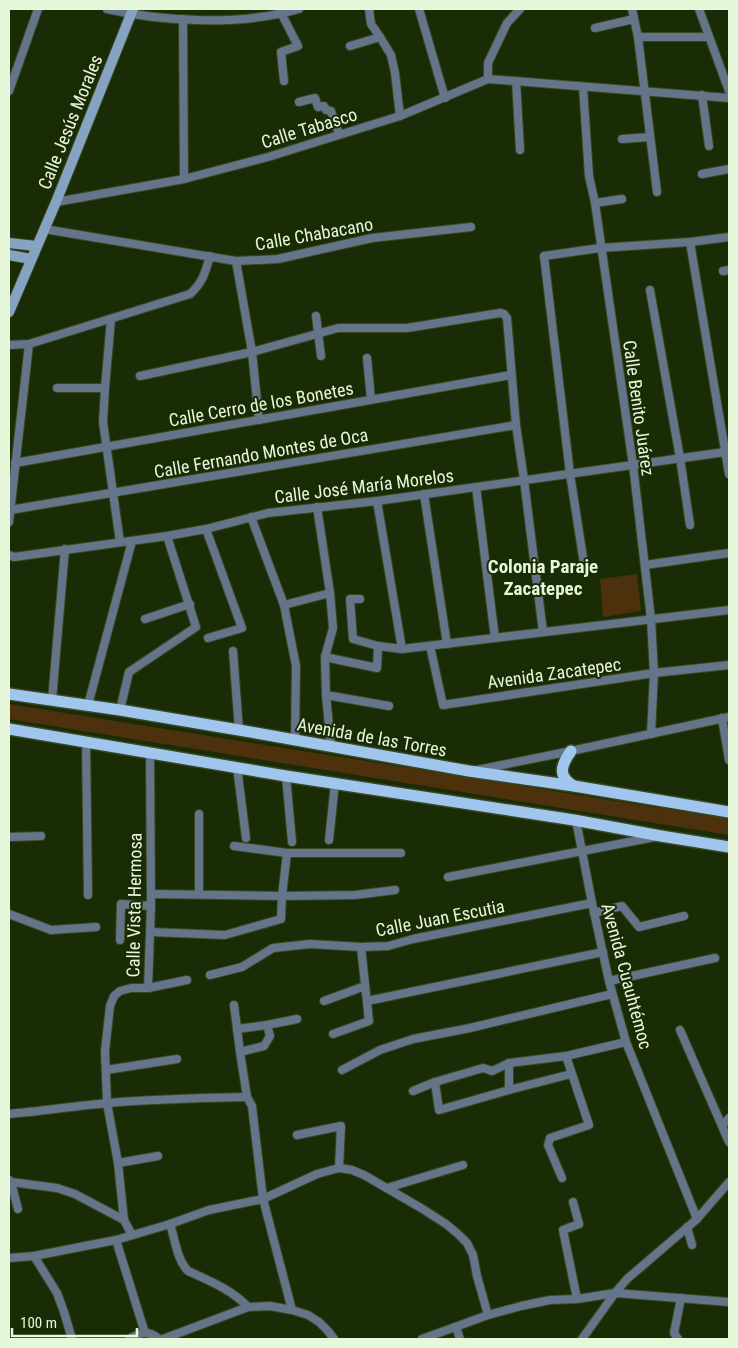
<svg xmlns="http://www.w3.org/2000/svg" width="738" height="1348" font-family="'Roboto Condensed',sans-serif">
	<rect width="100%" height="100%" fill="#1a2c05"/>
	<g fill="#4c310c">
		<path d="M637 574 641 611 603 617 600 579Z"/>
		<path d="M9 704 729 819V835L9 719Z"/>
	</g>
	<g fill="none" stroke-linecap="round" stroke-linejoin="round">
		<defs>
			<g id="street">
				<path d="M107 9C165 22 241 26 299 9"/>
				<path d="M279 9 298 46 281 52 284 81"/>
				<path d="M369 9 371 24 380 37 391 55 395 73 400 116"/>
				<path d="M419 9 445 98"/>
				<path d="M632 9 638 37 657 192"/>
				<path d="M699 9 729 91"/>
				<path d="M183 19 184 179"/>
				<path d="M595 28 634 19"/>
				<path d="M638 37H709"/>
				<path d="M350 46 380 37"/>
				<path d="M488 79V63L507 23 520 9"/>
				<path d="M516 81 520 150"/>
				<path d="M583 87 589 176 595 203 633 465 651 619 654 673 651 734"/>
				<path d="M9 91 38 9"/>
				<path d="M702 95 709 146"/>
				<path d="M299 102 315 98 318 107 324 106 326 110 331 111 339 134"/>
				<path d="M622 139 650 137"/>
				<path d="M702 174 729 169"/>
				<path d="M56 202 184 179 268 157 400 116 488 79 729 98"/>
				<path d="M595 203 622 199"/>
				<path d="M44 229 236 261 278 259 372 238 471 227"/>
				<path d="M690 242 729 474"/>
				<path d="M236 261 252 352 259 420"/>
				<path d="M723 271 729 270"/>
				<path d="M650 290 680 458 690 525"/>
				<path d="M316 316 321 356"/>
				<path d="M111 319 105 388 103 422 120 542"/>
				<path d="M9 345 29 344 190 294C203 282 205 273 210 256"/>
				<path d="M367 358 371 399"/>
				<path d="M140 376 252 352 338 328H407L500 313 504 314 507 318 516 425 524 480 543 632"/>
				<path d="M57 388H105"/>
				<path d="M15 463 511 375"/>
				<path d="M476 487 495 638"/>
				<path d="M424 494 447 644"/>
				<path d="M377 501 402 649"/>
				<path d="M317 507 330 593 333 628 325 657 326 695 331 747"/>
				<path d="M10 510 516 425"/>
				<path d="M251 517 284 605 296 666 295 741"/>
				<path d="M9 522 29 344"/>
				<path d="M206 529 242 628 208 638"/>
				<path d="M9 555 14 557 167 536 206 529 268 513 377 501 725 452"/>
				<path d="M645 565 729 553"/>
				<path d="M585 570 570 474 544 256 600 248 690 242 729 237"/>
				<path d="M360 599H350L353 639 378 646 402 649 729 610"/>
				<path d="M284 605 330 593"/>
				<path d="M145 619 190 604"/>
				<path d="M430 646 443 705 654 673 729 665"/>
				<path d="M233 651 239 730"/>
				<path d="M325 657 377 668 378 646"/>
				<path d="M326 695 389 706"/>
				<path d="M52 700 65 549"/>
				<path d="M88 705 132 541"/>
				<path d="M120 710 129 672 196 627 167 536"/>
				<path d="M722 718 729 760"/>
				<path d="M86 741 88 895"/>
				<path d="M237 767 246 838"/>
				<path d="M477 770 571 751 729 717"/>
				<path d="M286 776 292 842"/>
				<path d="M199 814V894"/>
				<path d="M576 820 592 903 609 981 626 1042 697 1219"/>
				<path d="M9 837 41 836"/>
				<path d="M329 840 335 783"/>
				<path d="M234 846 287 853H401"/>
				<path d="M448 877 655 837"/>
				<path d="M151 894 282 896 355 895 395 890"/>
				<path d="M594 913 622 906 639 927 684 916"/>
				<path d="M9 914 51 930 96 927"/>
				<path d="M151 932 225 935 281 919 282 896 287 853"/>
				<path d="M120 940 121 904 151 906"/>
				<path d="M210 975 242 967 273 948 310 944 361 947 388 946 413 939 592 903"/>
				<path d="M609 981 715 958"/>
				<path d="M148 988 151 906 150 752"/>
				<path d="M324 1001 365 986"/>
				<path d="M367 1001 603 952"/>
				<path d="M234 1005 240 1052 247 1097 252 1106 263 1199 292 1310"/>
				<path d="M237 1029 267 1025"/>
				<path d="M680 1030 729 1142"/>
				<path d="M333 1034 369 1021 361 947"/>
				<path d="M240 1052 264 1046 270 1036 267 1025 297 1019"/>
				<path d="M509 1063V1090"/>
				<path d="M106 1070 177 1059"/>
				<path d="M342 1070 380 1050 413 1039 470 1028 612 994"/>
				<path d="M435 1082 439 1110 509 1090 571 1074"/>
				<path d="M413 1091 435 1082 483 1068 492 1071 509 1063 566 1056 626 1042"/>
				<path d="M9 1114C42 1111 75 1106 108 1103 154 1099 200 1098 247 1097"/>
				<path d="M723 1125 729 1118"/>
				<path d="M297 1135 341 1126 339 1168"/>
				<path d="M118 1163 158 1156"/>
				<path d="M562 1178 548 1145 550 1138 589 1125 566 1056"/>
				<path d="M9 1180 11 1182 57 1188 75 1194 124 1220"/>
				<path d="M11 1182 18 1209"/>
				<path d="M387 1188 463 1165"/>
				<path d="M573 1202 579 1224 563 1230 577 1299"/>
				<path d="M170 1224C175 1239 177 1260 188 1271 210 1281 232 1290 248 1307"/>
				<path d="M687 1227 692 1245"/>
				<path d="M132 1235 124 1220 118 1163 107 1103 105 1051 110 1006 114 996 120 991 131 988H148L187 980"/>
				<path d="M116 1240 145 1333"/>
				<path d="M34 1256 57 1293 64 1312 72 1339"/>
				<path d="M9 1258 34 1256 116 1240 170 1224 209 1210 263 1199 317 1174 339 1168 352 1170 364 1175 421 1208 446 1224 458 1234 467 1243 473 1255 477 1276 488 1315"/>
				<path d="M456 1327 460 1339"/>
				<path d="M129 1339C140 1333 148 1329 159 1339"/>
				<path d="M163 1339 248 1307 270 1306 292 1310 308 1315 319 1322 328 1331 334 1339"/>
				<path d="M422 1339 488 1315 521 1306 550 1300 577 1299 615 1293 729 1302"/>
				<path d="M582 1339 615 1293 627 1279 697 1219 729 1182"/>
				<path d="M678 1339 674 1333 681 1298"/>
			</g>
			<g id="secondary">
				<path d="M9 243 36 246"/>
				<path d="M9 255 31 259"/>
				<path d="M9 312 56 202 133 9"/>
			</g>
			<g id="primary">
				<path d="M9 694 120 710 239 730 469 771 574 786 729 812"/>
				<path d="M9 729 286 776 574 820 661 836 729 847"/>
				<path d="M571 751C562 764 556 776 574 786"/>
			</g>
		</defs>
		<use href="#street" stroke="#374823" stroke-width="10"/>
		<use href="#secondary" stroke="#374823" stroke-width="12"/>
		<use href="#primary" stroke="#374823" stroke-width="14"/>
		<use href="#street" stroke="#647589" stroke-width="8"/>
		<use href="#secondary" stroke="#86a3c2" stroke-width="10"/>
		<use href="#primary" stroke="#a1c6ee" stroke-width="11"/>
	</g>
	<g text-anchor="middle" dominant-baseline="central" stroke-width="4" stroke-linejoin="round" paint-order="stroke">
		<g font-size="18" fill="#e7f7da" stroke="#1a2c05">
			<text transform="translate(70 122) rotate(-68)">Calle Jesús Morales</text>
			<text transform="translate(309 128) rotate(-17)">Calle Tabasco</text>
			<text transform="translate(314 234) rotate(-10)">Calle Chabacano</text>
			<text transform="translate(261 404) rotate(-10)">Calle Cerro de los Bonetes</text>
			<text transform="translate(639 408) rotate(82)">Calle Benito Juárez</text>
			<text transform="translate(261 453) rotate(-10)">Calle Fernando Montes de Oca</text>
			<text transform="translate(364 486) rotate(-7)">Calle José María Morelos</text>
			<text transform="translate(554 673) rotate(-8)">Avenida Zacatepec</text>
			<text transform="translate(372 737) rotate(10)">Avenida de las Torres</text>
			<text transform="translate(134 905) rotate(-89)">Calle Vista Hermosa</text>
			<text transform="translate(440 918) rotate(-11)">Calle Juan Escutia</text>
			<text transform="translate(627 976) rotate(75)">Avenida Cuauhtémoc</text>
		</g>
		<g font-size="19" font-weight="bold" fill="#e7f7da" stroke="#1a2c05">
			<text x="543" y="566">Colonia Paraje<tspan x="543" dy="22">Zacatepec</tspan></text>
		</g>
	</g>
	<rect width="738" height="1348" fill="none" stroke="#e7f7da" stroke-width="20"/>
	<path d="M12 1328v8h125v-8" fill="none" stroke="#e7f7da" stroke-width="2.5"/>
	<text x="20" y="1328" font-size="15" fill="#e7f7da" stroke="#1a2c05" stroke-width="4" paint-order="stroke">100 m</text>
</svg>
